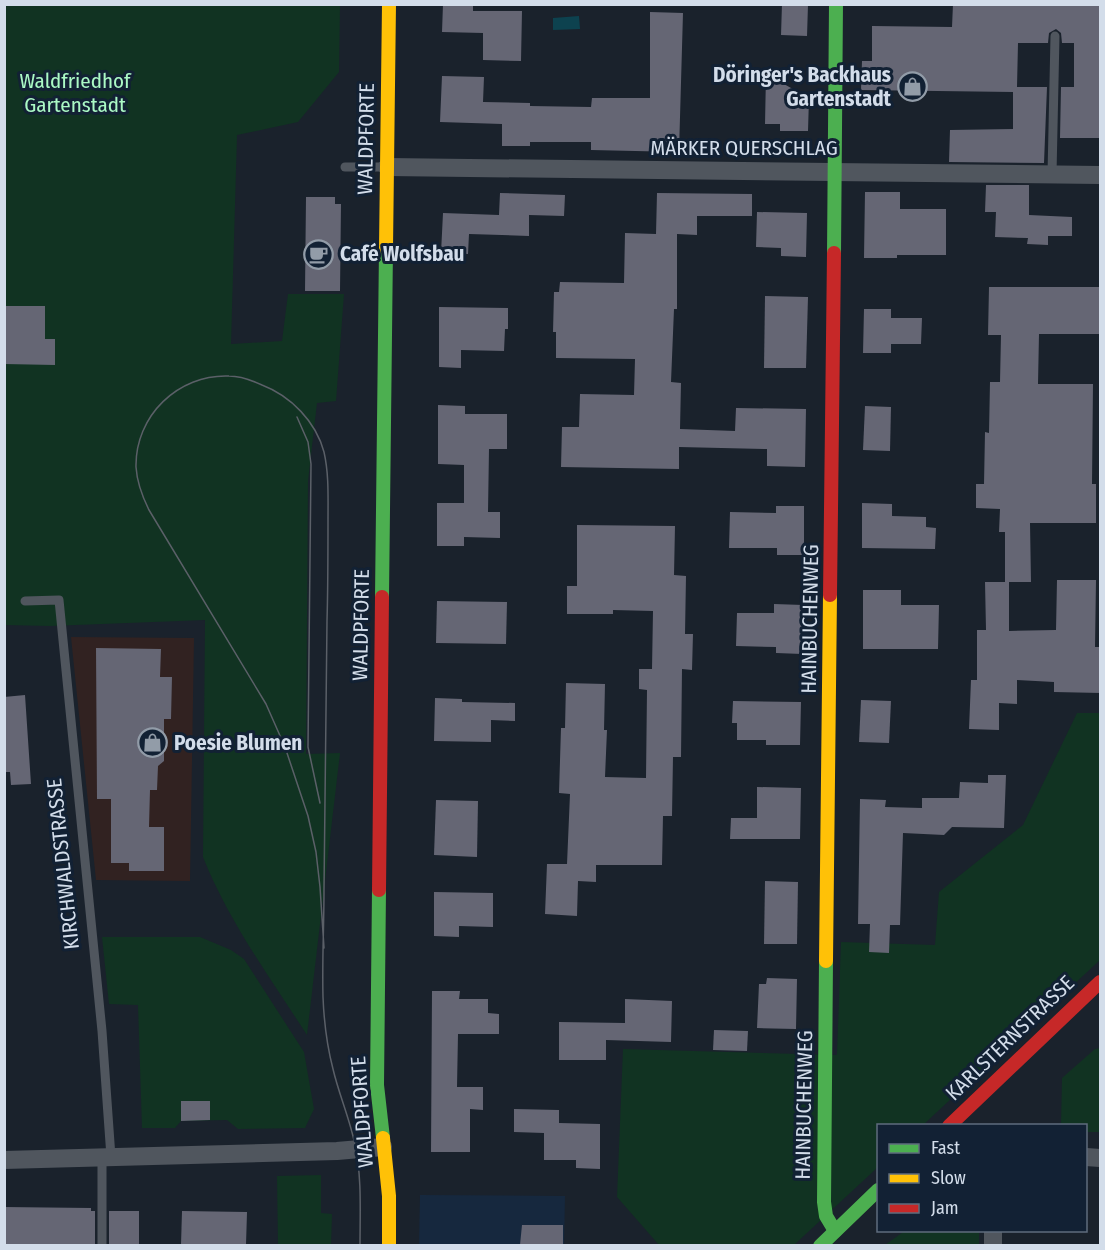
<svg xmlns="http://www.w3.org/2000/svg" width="1105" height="1250" font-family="'Fira Sans Condensed',sans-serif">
	<rect width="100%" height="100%" fill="#1a222c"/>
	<path fill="#312221" d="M71 637 194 638 190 881 96 880Z"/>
	<path fill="#16283e" d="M420 1195 565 1196 564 1245 419 1246Z"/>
	<g fill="#132">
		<path d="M4 5H340L339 72 298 122 237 135 231 344 282 341 288 294H344L336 401 317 403 308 481 306 754 340 753 307 1035C270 978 228 920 203 857L205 620 50 626 5 625Z"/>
		<path d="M1077 713H1100V960L923 1125 878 1126V1167L794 1245H659L617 1197 623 1049 837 1055 841 942 935 945 939 892 1023 825Z"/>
		<path d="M102 937H200L231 950 244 959 304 1052 314 1109 305 1128 238 1129 227 1120 181 1121 175 1128H142L138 1005 109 1004Z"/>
		<path d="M1100 1048V1132H1086V1126L1061 1125 1062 1078 1095 1049Z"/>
		<path d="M321 1175V1213L332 1214 331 1245H278L277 1176Z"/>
		<path d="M906 1230 979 1231V1245H885Z"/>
	</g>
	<path fill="#0d424f" d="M579 16 580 29 553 30V18Z"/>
	<g fill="#656674">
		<path d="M443 4H473V11H522L521 61 483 60V33L442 32Z"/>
		<path d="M782 4H808L807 36 781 35Z"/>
		<path d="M953 4H1101V138H1060L1061 87H1074V43H1062L1061 33 1056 29 1049 33 1048 43H1018L1017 87H1047L1044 163 949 162 950 130 1013 129V92L861 90 862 61H872V26L952 27Z"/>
		<path d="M650 12 683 13 679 152 591 150V142H530V146H502V124L440 122 442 76 484 77 483 102 530 103V106L591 107 592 98H650Z"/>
		<path d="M766 74 809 98 808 131H780V124H765Z"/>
		<path d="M986 185H1029V215L1072 217V236H1048V245L1027 244 1028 238 995 237 996 212H985Z"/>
		<path d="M865 192H900V209H946V255H897V258H864Z"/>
		<path d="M500 193 565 195 564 216 529 215V236L469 234 468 254 441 253 443 213 499 215Z"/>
		<path d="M657 193 752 194V216H697V235L677 234V309H674L671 382 681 383 680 429 735 431 736 408 806 409 805 467 767 466V449L679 447V469L561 467 562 427H579L580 394 634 395 635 359 556 358V332H553L554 292H559L560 282 624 283 625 233 656 234Z"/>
		<path d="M306 197H335V204H341L340 291H305Z"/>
		<path d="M757 212 807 213 806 257 781 256V248L756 247Z"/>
		<path d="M989 287H1101V334H1039L1038 384H1093L1092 484H1096V523H1030L1031 582H1005V532H999L1000 509 976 508V484H984L985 432 989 433 990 382H1000L1001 335H988Z"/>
		<path d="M765 296 808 297 806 368H764Z"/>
		<path d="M4 306H45V339H55V365L4 364Z"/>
		<path d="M439 307 508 308V329H505L504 351 461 350V368L439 367Z"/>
		<path d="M864 309H891V318H922L921 344H891V353H863Z"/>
		<path d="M438 405 465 406V414H507V449H489L488 512H500V538L464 537V546H437V503H464V465L438 464Z"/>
		<path d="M865 406 891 407 890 451 863 450Z"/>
		<path d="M862 503 892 504V516L926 517V527L936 528 935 549 862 548Z"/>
		<path d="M776 506H804V555H777V548H729L730 512 776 513Z"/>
		<path d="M577 525 675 526 674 575 686 576 685 634H693L692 670 682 669 681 757H673L672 816H663L662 865H596V882L578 881 577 916 545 914 547 864H567L570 794 559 793 561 728H565L566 683 605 684 604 730H607L605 777 646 778 647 690 639 689V669H652L653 611 613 610V614H567V586H577Z"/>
		<path d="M1057 580H1096L1095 647H1101V693L1054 692V682L1017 680V704L999 703V730L969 729 971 680H977V630H986L985 582H1009V631L1056 630Z"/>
		<path d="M863 590H901V605H939L938 649H863Z"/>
		<path d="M437 601 507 602 506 644 436 643Z"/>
		<path d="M774 604 803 605 802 654 776 653V647L736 646 737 613H774Z"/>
		<path d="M96 648 161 649 160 677H172L171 719H164V761L158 766 157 790H150L149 827H164V871H129V863H111V799H97Z"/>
		<path d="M25 695 31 784 11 785 10 772H4V697Z"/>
		<path d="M435 698 462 699V702L515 703V721L491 720V742L434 741Z"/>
		<path d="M861 700 891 701 889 743 859 742Z"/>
		<path d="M733 701 801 702 800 745H766V740H737V723H732Z"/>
		<path d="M988 775H1006L1004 828 952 827 944 835 903 833 900 925H890L889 953 869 952 870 924H858L860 799 886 800 885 807 922 808V798H959L960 782 988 783Z"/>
		<path d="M757 787 801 788 800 839H730L731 818H757Z"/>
		<path d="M436 800 478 801 477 857 434 855Z"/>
		<path d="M765 881 798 882 797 944H764Z"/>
		<path d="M434 892 493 893V927L459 926V937L434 936Z"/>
		<path d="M767 978 797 979 796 1029 757 1028 759 984H766Z"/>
		<path d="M432 991H460L459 999H488V1013L499 1014V1034H458L457 1087H483V1110L470 1109V1152H431Z"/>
		<path d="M625 999 672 1001 671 1042 606 1040V1060H559V1022L625 1023Z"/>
		<path d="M714 1030 748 1031 747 1051 713 1050Z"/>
		<path d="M181 1101H210V1120L181 1121Z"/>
		<path d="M514 1109 559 1110V1123L600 1124V1169L576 1168V1160H544V1133L514 1132Z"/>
		<path d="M4 1207 91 1208V1211H95V1245H4Z"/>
		<rect x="109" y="1211" width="30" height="34"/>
		<path d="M182 1211 247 1212 246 1245H181Z"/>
		<path d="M522 1225H563V1245H520Z"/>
	</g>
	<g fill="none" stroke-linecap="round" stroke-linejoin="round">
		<g stroke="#50565e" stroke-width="9">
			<path d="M345 167H385"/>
			<path d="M1052 174 1055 36"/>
			<path d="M25 601 59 600 102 1031 111 1157"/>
			<path d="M102 1157V1246"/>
		</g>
		<g stroke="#50565e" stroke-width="18">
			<path d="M387 167 1100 175"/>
			<path d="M1086 1157 1100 1158"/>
			<path d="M4 1160 337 1151 383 1147"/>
			<path d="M993 1246V1230"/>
		</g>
		<g stroke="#4caf50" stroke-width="14">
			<path d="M834 253 836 4"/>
			<path d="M382 597 386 248"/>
			<path d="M379 890 377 1085 383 1138"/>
			<path d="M826 961 824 1202 826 1216 835 1231"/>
			<path d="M820 1246 878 1190"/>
		</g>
		<g stroke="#ffc107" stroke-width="14">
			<path d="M386 248 389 4"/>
			<path d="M826 961 830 595"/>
			<path d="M383 1138 389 1196V1246"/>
		</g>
		<g stroke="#c62828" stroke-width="14">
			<path d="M830 595 834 253"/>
			<path d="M379 890 382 597"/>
			<path d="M949 1126 1100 982"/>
		</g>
		<g stroke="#5b6068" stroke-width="1.5">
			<path d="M297 417 308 442 311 464 308 747 320 803"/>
			<path d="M324 948 320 887 316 852 308 816 285 747 266 704 149 510C142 496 137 483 136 467 135 416 178 374 229 376 241 376 251 380 262 385 291 396 316 422 324 452 329 474 328 497 328 520 328 553 328 587 327 621 326 711 325 800 324 890 324 926 322 962 323 997 324 1022 327 1046 333 1069 339 1095 350 1119 355 1145 362 1177 360 1212 360 1246"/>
		</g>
	</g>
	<defs>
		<symbol id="shop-ring" viewBox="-11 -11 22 22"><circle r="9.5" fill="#122134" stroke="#929ca8" stroke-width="1.5"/><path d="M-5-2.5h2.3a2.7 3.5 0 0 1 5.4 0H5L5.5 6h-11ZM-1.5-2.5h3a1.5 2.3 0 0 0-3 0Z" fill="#929ca8"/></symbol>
		<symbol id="cafe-ring" viewBox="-11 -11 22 22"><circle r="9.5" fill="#122134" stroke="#929ca8" stroke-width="1.5"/><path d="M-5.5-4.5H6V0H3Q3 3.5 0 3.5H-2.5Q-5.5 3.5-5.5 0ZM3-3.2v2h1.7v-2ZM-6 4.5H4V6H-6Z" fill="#929ca8"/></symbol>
	</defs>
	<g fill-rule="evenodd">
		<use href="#shop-ring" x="896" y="70" width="33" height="33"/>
		<use href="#cafe-ring" x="302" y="238" width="33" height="33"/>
		<use href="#shop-ring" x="136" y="726" width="33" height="33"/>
	</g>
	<g text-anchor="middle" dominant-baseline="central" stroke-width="6" stroke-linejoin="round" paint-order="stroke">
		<g font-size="21" font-weight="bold" fill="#d3ddea" stroke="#122134" text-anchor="start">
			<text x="891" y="75" text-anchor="end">Döringer's Backhaus<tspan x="891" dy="24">Gartenstadt</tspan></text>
			<text x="340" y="254">Café Wolfsbau</text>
			<text x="174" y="743">Poesie Blumen</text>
		</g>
		<g font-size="21" fill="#abf9c5" stroke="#122134">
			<text x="75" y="81">Waldfriedhof<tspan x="75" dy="24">Gartenstadt</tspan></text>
		</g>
		<g font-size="21" fill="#d3ddea" stroke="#122134">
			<text transform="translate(366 139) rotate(-89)">WALDPFORTE</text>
			<text x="744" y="148">MÄRKER QUERSCHLAG</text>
			<text transform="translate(810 619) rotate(-89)">HAINBUCHENWEG</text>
			<text transform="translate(361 625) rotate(-89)">WALDPFORTE</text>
			<text transform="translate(63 864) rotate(-96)">KIRCHWALDSTRASSE</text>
			<text transform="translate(1010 1038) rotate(-44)">KARLSTERNSTRASSE</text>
			<text transform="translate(804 1105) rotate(-89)">HAINBUCHENWEG</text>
			<text transform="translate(362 1112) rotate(-94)">WALDPFORTE</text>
		</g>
	</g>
	<rect width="1105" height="1250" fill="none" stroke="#d3ddea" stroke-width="12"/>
	<rect x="877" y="1124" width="210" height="108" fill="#122134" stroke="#5f6c7d" stroke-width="1.5"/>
	<rect x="889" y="1144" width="30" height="9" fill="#4caf50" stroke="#5f6c7d" stroke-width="1.5"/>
	<text x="931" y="1154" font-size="18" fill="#d3ddea">Fast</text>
	<rect x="889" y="1174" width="30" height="9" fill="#ffc107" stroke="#5f6c7d" stroke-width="1.5"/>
	<text x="931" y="1184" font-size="18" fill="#d3ddea">Slow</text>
	<rect x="889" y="1204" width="30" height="9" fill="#c62828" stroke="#5f6c7d" stroke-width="1.5"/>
	<text x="931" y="1214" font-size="18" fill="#d3ddea">Jam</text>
</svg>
